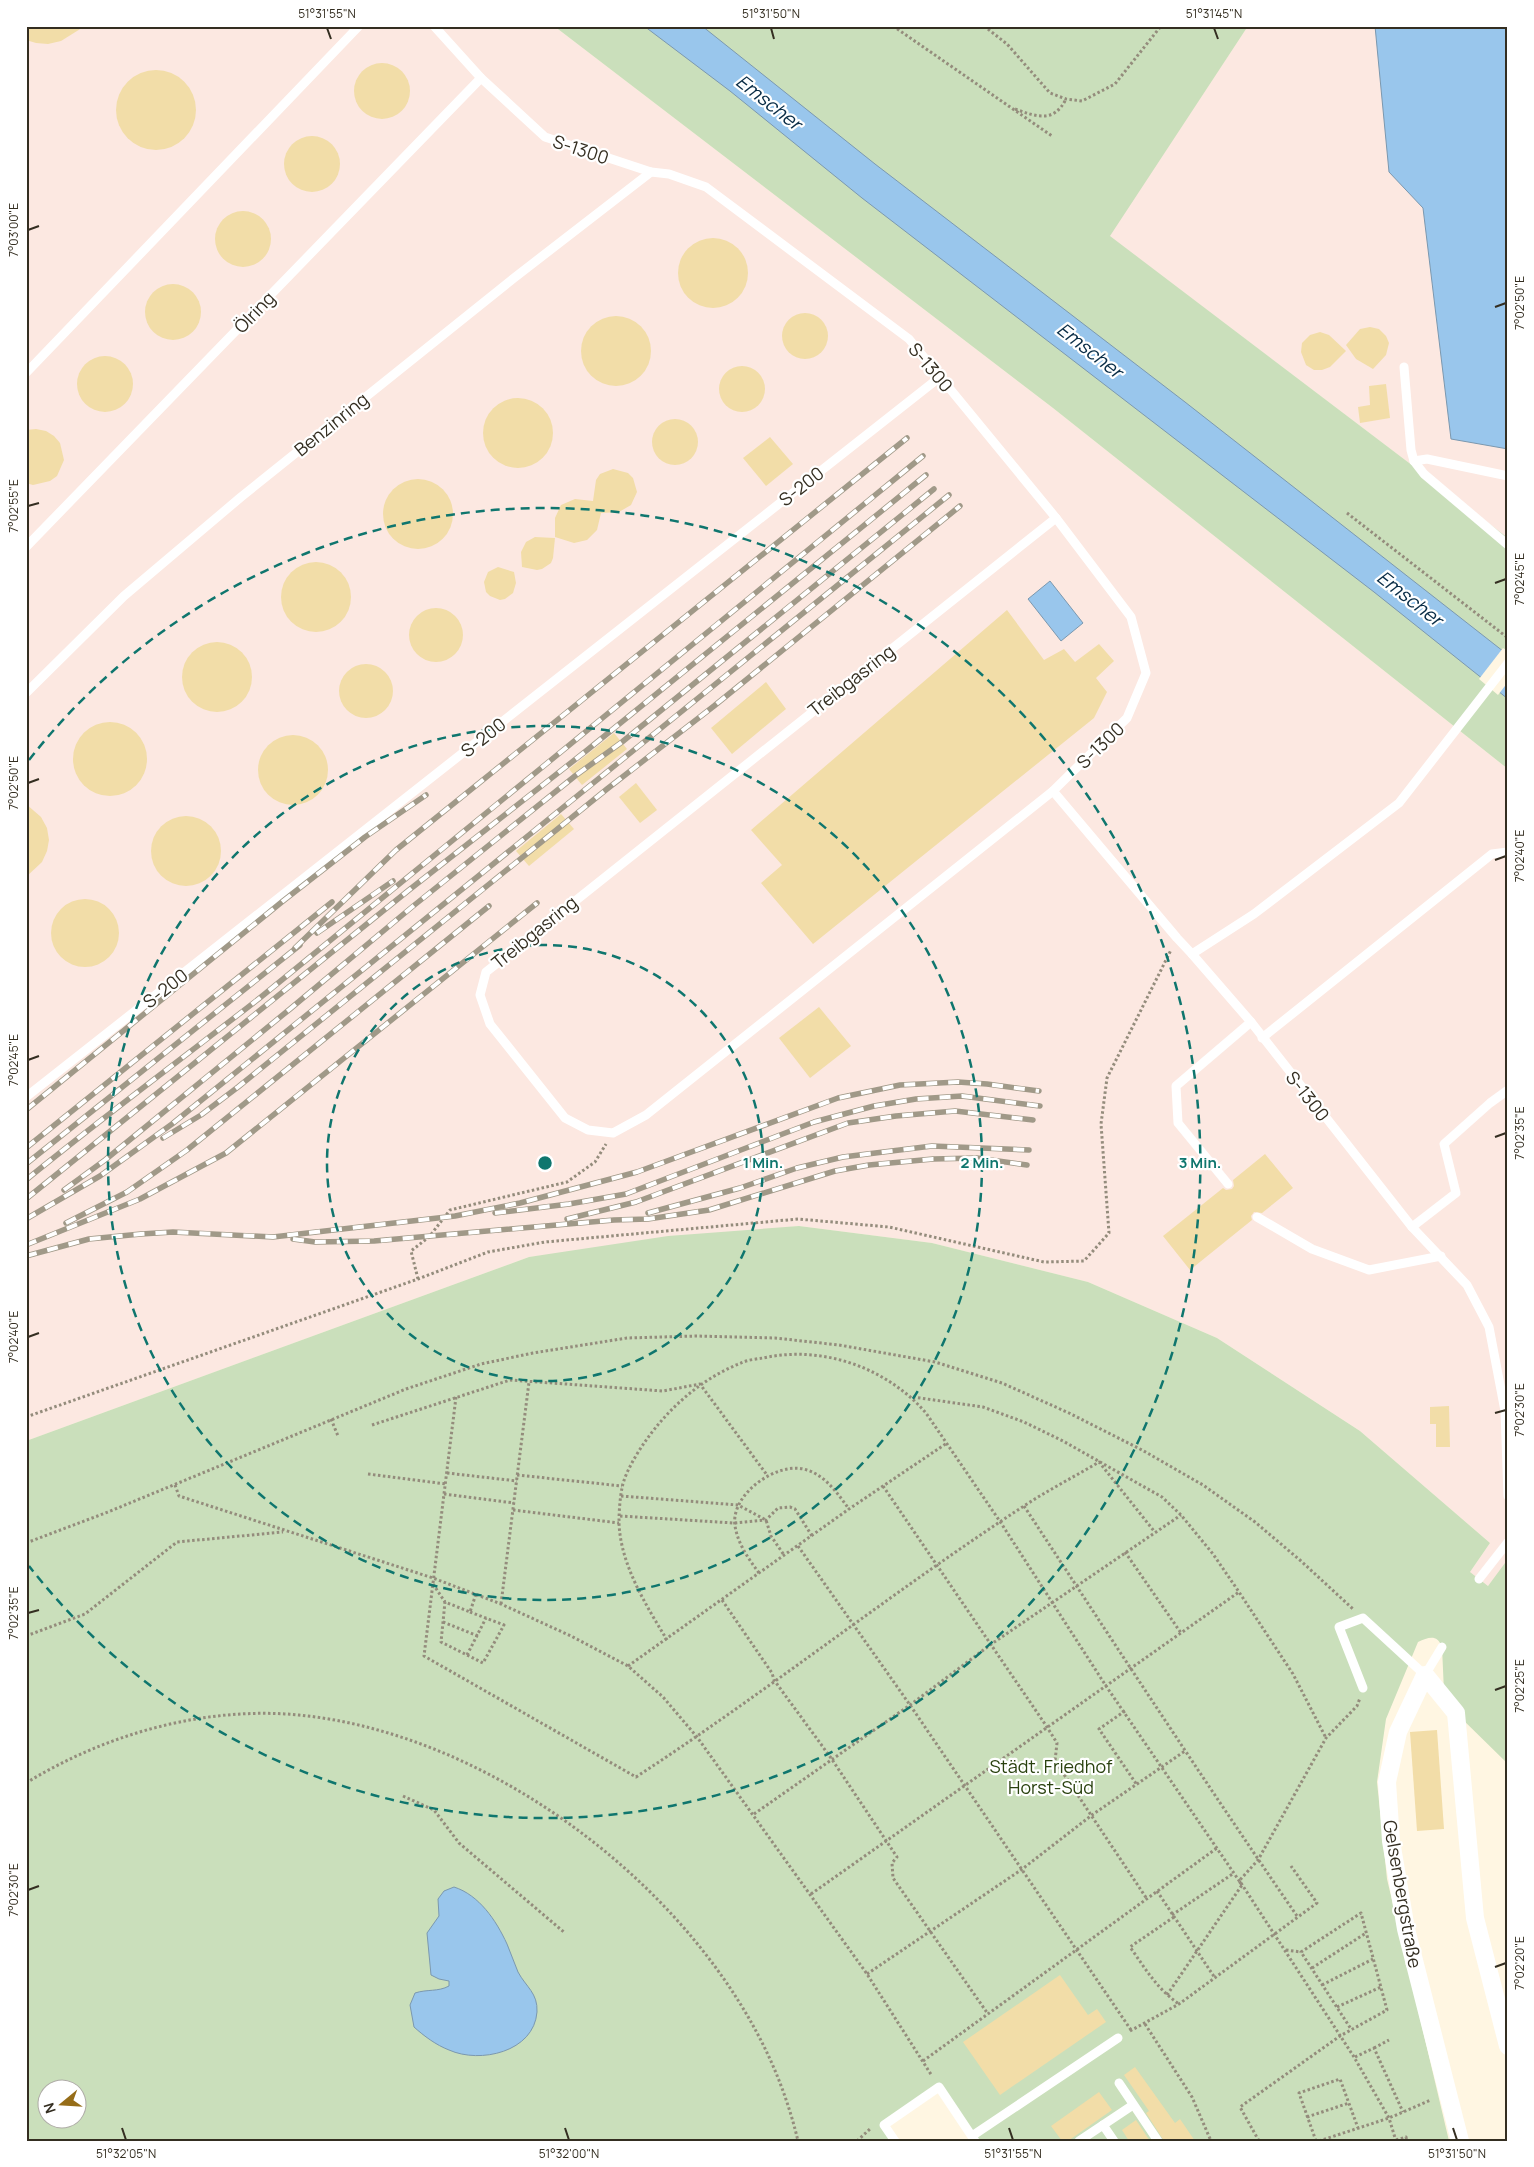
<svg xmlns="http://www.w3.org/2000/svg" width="1534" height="2167" font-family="Manrope,sans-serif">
	<rect width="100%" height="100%" fill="#fff6e2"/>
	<g fill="#fce8e1">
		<path d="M26 26H554L1053 408 1508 769V1566L1505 1564 1488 1586 1470 1572 1490 1543 1360 1431 1217 1338 1088 1282 932 1243 799 1226 529 1257 26 1441Z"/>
		<path d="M1248 26H1508V538L1109 236Z"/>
	</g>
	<g fill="#cadfbb" fill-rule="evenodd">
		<path d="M554 26H1248L1110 236 1508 538V769L1053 408Z"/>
		<path d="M799 1226 932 1243 1088 1282 1217 1338 1360 1431 1490 1543 1470 1572 1488 1586 1505 1563 1508 1566V1764L1456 1713 1444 1692 1442 1647C1437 1634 1429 1637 1418 1642L1386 1719 1377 1782 1387 1879 1449 2141H975L939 2088 884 2125 895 2141H26V1441L529 1257 668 1236ZM48 2090H78V2120H48Z"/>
	</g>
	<g fill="#99c6ec" stroke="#7b98af">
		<path d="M644 26H702L875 164 1185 402 1508 655V699L1374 592 862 198 730 91Z"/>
		<path d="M1375 26H1508V449L1451 439 1423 208 1389 172Z"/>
		<path d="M1050 581 1083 623 1061 641 1028 599Z"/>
		<path d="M454 1887C479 1895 496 1920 507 1944 511 1953 514 1963 518 1972 526 1987 538 1993 537 2012 534 2052 480 2064 449 2050 436 2045 424 2036 414 2027L410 2005 415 1993C427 1989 438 1992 449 1986V1981L439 1979 431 1975 427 1933 439 1916 438 1899 444 1891Z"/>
	</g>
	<path fill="#fff6e2" d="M1503 648 1508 651V682L1498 695 1479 679Z"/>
	<g fill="#f2dda8">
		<path d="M26 26H85L61 41 48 44 36 43 26 40Z"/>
		<circle cx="382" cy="91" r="28"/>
		<circle cx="156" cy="110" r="40"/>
		<circle cx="312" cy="164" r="28"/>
		<circle cx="243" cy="239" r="28"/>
		<circle cx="713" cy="273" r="35"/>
		<circle cx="173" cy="312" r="28"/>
		<circle cx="805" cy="336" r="23"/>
		<circle cx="616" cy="351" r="35"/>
		<path d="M1370 327 1379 329 1386 336 1389 343 1386 355 1373 369 1356 359 1346 345 1360 329Z"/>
		<path d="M1320 332 1329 335 1346 351 1330 367 1322 370H1314L1306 365 1301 352 1302 343 1310 335Z"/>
		<circle cx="105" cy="384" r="28"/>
		<circle cx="742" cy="389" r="23"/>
		<path d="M1386 384 1390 418 1360 423 1358 407 1370 405 1369 386Z"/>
		<circle cx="518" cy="433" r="35"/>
		<circle cx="675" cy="442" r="23"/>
		<path d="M36 429 46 431 54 436 60 443 64 460 57 476 50 481 33 485 26 483V430Z"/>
		<path d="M770 437 793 464 766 486 743 458Z"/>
		<path d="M613 469 628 473 633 478 637 492 631 505 619 512 601 513 597 530 587 540 574 543 555 537V518L561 505 575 499 593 501 596 480 600 474Z"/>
		<circle cx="418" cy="514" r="35"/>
		<path d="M535 537 555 538 553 558 551 563 542 569 537 570 522 567 521 552 526 542Z"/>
		<circle cx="316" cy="597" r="35"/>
		<path d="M498 567 514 572 516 583 513 593 505 599 500 600 490 596 486 592 484 582 488 572Z"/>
		<circle cx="436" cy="635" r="27"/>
		<path d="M1007 610 1044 660 1064 649 1075 662 1099 644 1114 661 1096 678 1107 692 1094 718 813 944 761 883 782 865 751 830Z"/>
		<circle cx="217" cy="677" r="35"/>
		<circle cx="366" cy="691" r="27"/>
		<path d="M766 682 786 709 732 754 711 728Z"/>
		<circle cx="110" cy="759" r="37"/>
		<path d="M614 733 627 749 582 785 569 769Z"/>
		<circle cx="293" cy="770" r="35"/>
		<path d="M636 783 657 810 640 823 619 797Z"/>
		<path d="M26 804 41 817 47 828 49 840 47 851 42 862 26 877Z"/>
		<path d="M561 814 574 829 529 866 516 851Z"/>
		<circle cx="186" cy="851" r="35"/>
		<circle cx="85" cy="933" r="34"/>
		<path d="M819 1007 851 1046 810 1078 779 1038Z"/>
		<path d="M1265 1154 1293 1188 1262 1213 1254 1212 1251 1216 1252 1220 1190 1270 1163 1236 1223 1188 1226 1190 1232 1189 1234 1186 1233 1180Z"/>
		<path d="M1449 1406 1450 1447H1436V1424H1430V1407Z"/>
		<path d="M1437 1730 1444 1829 1417 1831 1410 1732Z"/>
		<path d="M1060 1975 1088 2015 1097 2009 1106 2022 1000 2095 963 2042Z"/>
		<path d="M1135 2067 1175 2123 1180 2119 1195 2141H1164L1146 2113 1149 2111 1124 2075Z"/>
		<path d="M1099 2092 1112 2110 1068 2141H1062L1051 2126Z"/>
		<path d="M1136 2120 1150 2141H1129L1122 2130Z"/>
	</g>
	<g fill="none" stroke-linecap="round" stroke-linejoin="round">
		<g stroke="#948c7c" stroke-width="3" stroke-dasharray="2.5 2.5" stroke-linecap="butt">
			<path d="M893 26 1052 136"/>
			<path d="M984 26 1007 44 1050 93 1066 99 1082 101 1115 84 1161 26"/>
			<path d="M1015 109C1037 117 1054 123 1066 99"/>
			<path d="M1347 513 1508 638"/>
			<path d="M418 1279 411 1251 429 1237 450 1210 567 1182 595 1162 606 1144"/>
			<path d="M456 1397 424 1656 636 1777C768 1691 892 1592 1024 1506 1048 1490 1074 1477 1099 1462L1154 1531"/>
			<path d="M913 1397 983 1407 1024 1422 1063 1441 1162 1497 1181 1515 1213 1554 1239 1592 1293 1674 1326 1738"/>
			<path d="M26 1417 418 1279 488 1252 545 1242 798 1219 889 1227 1044 1262 1084 1261 1109 1233 1101 1124 1107 1078 1171 950"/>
			<path d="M331 1419 338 1436"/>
			<path d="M372 1425 510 1380 663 1391 700 1384 767 1475"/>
			<path d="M447 1473 517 1481"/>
			<path d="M368 1474 446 1484"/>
			<path d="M517 1475 622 1486"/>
			<path d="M175 1485 179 1496 433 1578 501 1604 571 1636 628 1666 663 1697 697 1737 867 1974 932 2076"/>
			<path d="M883 1486 1047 1727 1057 1743 1055 1761 1147 1899"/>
			<path d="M444 1494 514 1503"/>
			<path d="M621 1496 738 1505 766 1520 771 1536 784 1555"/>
			<path d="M1024 1506C1114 1643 1204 1781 1297 1916"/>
			<path d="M513 1510 619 1523"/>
			<path d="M620 1516 734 1523 766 1520 778 1508 790 1507 795 1509 812 1536"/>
			<path d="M26 1543 108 1512 406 1389 481 1364 533 1353 627 1338 697 1336 775 1338 839 1345 935 1362 1002 1383 1069 1413 1142 1450 1203 1485 1255 1522 1301 1561 1353 1609"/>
			<path d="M798 1546 910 1705 1131 2030"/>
			<path d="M1125 1552 1181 1633"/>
			<path d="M759 1573C748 1558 738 1544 735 1526 730 1494 778 1460 807 1470 826 1476 838 1494 849 1509"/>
			<path d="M433 1584 445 1602"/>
			<path d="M722 1600 772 1673 774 1680 831 1758 897 1857 892 1863 893 1878 988 2014"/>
			<path d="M501 1604 529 1382"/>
			<path d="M470 1612 504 1625 483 1663 441 1642 445 1602 470 1612 476 1594"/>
			<path d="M443 1622 478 1636"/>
			<path d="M26 1636 85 1614 177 1542 283 1532"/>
			<path d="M667 1640C646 1605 620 1564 619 1522 619 1511 620 1498 622 1488 625 1470 645 1440 657 1426 679 1399 708 1376 741 1363 747 1360 756 1359 763 1358 822 1345 886 1367 926 1413L1001 1523 1106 1686 1242 1885"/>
			<path d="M467 1655 486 1618"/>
			<path d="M628 1666 849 1509 947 1443"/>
			<path d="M1125 1711 1099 1729 1137 1785"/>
			<path d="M26 1783C106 1734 204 1706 299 1715 481 1733 670 1871 756 2031 775 2066 789 2103 798 2141"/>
			<path d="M403 1796 434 1810 459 1843 565 1933"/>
			<path d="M754 1814 910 1705 990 1645 1181 1515"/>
			<path d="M1241 1883 1354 2057 1389 2118 1396 2141"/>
			<path d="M1157 1891 1215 1978"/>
			<path d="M811 1894 1239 1592"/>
			<path d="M1172 1915 1234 1873"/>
			<path d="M1174 1917 1130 1947C1145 1968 1157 1989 1179 2004"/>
			<path d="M1286 1950 1301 1952"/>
			<path d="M1312 1968 1366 1933"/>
			<path d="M867 1974 1021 1870 1092 1815 1185 1751"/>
			<path d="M1322 1985 1373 1959"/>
			<path d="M1167 1995 1242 1885 1239 1881 1258 1860 1326 1738 1357 1706 1360 1698"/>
			<path d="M1337 2007 1381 1987"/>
			<path d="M1145 2024 1192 2097 1211 2141"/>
			<path d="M1130 2031 1179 2004 1317 1903 1291 1866"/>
			<path d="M1374 2048 1389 2040"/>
			<path d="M1355 2057 1374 2048 1403 2112"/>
			<path d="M923 2061 1217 1848"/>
			<path d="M1307 2117 1349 2103"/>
			<path d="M1396 2140 1406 2137 1407 2141"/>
			<path d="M857 2141 871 2128"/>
			<path d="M1259 2141 1240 2107 1340 2036 1387 2010 1361 1913 1301 1952 1351 2029"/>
			<path d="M1316 2141 1299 2093 1340 2079 1358 2128"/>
			<path d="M1319 2141 1389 2118 1431 2100"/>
		</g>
		<g stroke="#fff" stroke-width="9">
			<path d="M434 26 481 78 545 137 651 172 669 174 706 187 909 339 1056 518 1131 617 1146 673 1127 718 1053 791 1177 938 1192 954 1251 1022 1412 1227 1467 1285 1489 1327 1505 1411 1508 1496"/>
			<path d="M1404 367 1411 450 1414 461 1424 474 1508 545"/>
			<path d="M26 373 359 26"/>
			<path d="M1414 461 1427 459 1508 476"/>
			<path d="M26 547 481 78"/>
			<path d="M26 693 124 596 241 497 514 278 651 172"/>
			<path d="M1053 791 646 1115 613 1133 588 1130 565 1118 490 1024 480 995 486 972 1056 518"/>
			<path d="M1192 954 1254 914 1399 803 1508 663"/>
			<path d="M1262 1038 1492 854 1508 852"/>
			<path d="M26 1097 940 377"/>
			<path d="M1228 1184 1178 1123 1176 1086 1251 1022"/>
			<path d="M1257 1217 1312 1249 1369 1270 1441 1256"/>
			<path d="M1412 1227 1456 1193 1444 1144 1490 1103 1508 1090"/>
			<path d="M1479 1579 1508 1542"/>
			<path d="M1363 1688 1339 1627 1363 1618 1425 1675 1442 1647"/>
			<path d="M1119 2083 1158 2141"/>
			<path d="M1103 2125 1114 2141"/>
			<path d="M972 2136 1118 2038"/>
			<path d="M895 2141 884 2125 939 2087 975 2141"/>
			<path d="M1079 2141 1133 2105"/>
		</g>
		<path stroke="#fff" stroke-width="18" d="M1460 2141 1406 1929 1391 1841 1387 1782 1398 1732 1425 1675 1456 1713 1475 1918 1508 2046"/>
		<defs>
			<g id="rail">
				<path d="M317 933 393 881"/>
				<path d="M295 948 396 850 907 438"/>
				<path d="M26 1110 283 901 365 837 426 795"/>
				<path d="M163 1138 201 1115 238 1087 607 789 714 706 960 506"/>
				<path d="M26 1148 332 902"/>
				<path d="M26 1164 300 945"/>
				<path d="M26 1180C103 1117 183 1058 261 997L923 456"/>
				<path d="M64 1190 105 1160 290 1009 412 907 575 776 622 742 934 489"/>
				<path d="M26 1199 409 890 586 751 926 475"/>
				<path d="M495 1213 569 1204 626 1194 814 1122 874 1106 916 1099 962 1096 1040 1106"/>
				<path d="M648 1213 740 1188 797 1168 843 1157 932 1146 1029 1150"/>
				<path d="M26 1219 100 1176 172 1124 949 495"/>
				<path d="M567 1219 636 1202 848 1123 896 1116 955 1111 1033 1120"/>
				<path d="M66 1223 127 1192 187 1150 489 906"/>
				<path d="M293 1239 315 1242 374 1241 614 1220 648 1219 709 1210 835 1171 869 1165 933 1159 977 1158 1027 1165"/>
				<path d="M26 1245 140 1199 226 1153 537 903"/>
				<path d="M26 1256 89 1239 141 1234 173 1232 273 1237 455 1216 520 1203 637 1172 838 1098 900 1085 958 1082 987 1084 1039 1091"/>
			</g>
		</defs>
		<use href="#rail" stroke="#a09988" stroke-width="5.5"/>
		<use href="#rail" stroke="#fff" stroke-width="4" stroke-dasharray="11" stroke-linecap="butt"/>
	</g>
	<path fill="none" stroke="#342e21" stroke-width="2" d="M327 28 331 39M771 28 774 39M1214 28 1218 39M28 230 39 226M1495 307 1506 303M28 506 39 503M1495 583 1506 579M28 783 39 779M1495 860 1506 856M28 1060 39 1056M1495 1137 1506 1133M28 1337 39 1333M1495 1413 1506 1410M28 1613 39 1610M1495 1690 1506 1686M28 1890 39 1886M1495 1967 1506 1963M122 2128 126 2140M565 2128 569 2140M1009 2128 1013 2140M1453 2128 1457 2140"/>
	<g fill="none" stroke="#0f766e" stroke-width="2.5" stroke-dasharray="9 6">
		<circle cx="545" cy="1163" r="218"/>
		<circle cx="545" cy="1163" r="437"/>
		<path d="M29 760A655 655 0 1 1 29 1566"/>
	</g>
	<g text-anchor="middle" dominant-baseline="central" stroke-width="4.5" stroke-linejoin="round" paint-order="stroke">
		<g font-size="18" fill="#342e21" stroke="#fff">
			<text transform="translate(581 149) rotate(18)">S-1300</text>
			<text transform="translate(254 312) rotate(-46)">Ölring</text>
			<text transform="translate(931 367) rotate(50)">S-1300</text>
			<text transform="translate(331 424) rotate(-39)">Benzinring</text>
			<text transform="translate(801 486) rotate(-38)">S-200</text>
			<text transform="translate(851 680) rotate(-38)">Treibgasring</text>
			<text transform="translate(483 737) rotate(-38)">S-200</text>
			<text transform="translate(1100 745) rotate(-44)">S-1300</text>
			<text transform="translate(534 932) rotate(-39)">Treibgasring</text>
			<text transform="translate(165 988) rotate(-38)">S-200</text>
			<text transform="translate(1308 1096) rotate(52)">S-1300</text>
			<text transform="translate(1403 1894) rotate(80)">Gelsenbergstraße</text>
		</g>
		<g font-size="18" fill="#29410e" stroke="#fff">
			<text x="1051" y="1766">Städt. Friedhof<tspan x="1051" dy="21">Horst-Süd</tspan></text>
		</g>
		<g font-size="19" font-style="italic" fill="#082c46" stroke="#fff">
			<text transform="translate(769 102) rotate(38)">Emscher</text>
			<text transform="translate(1090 350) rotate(38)">Emscher</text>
			<text transform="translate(1410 598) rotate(38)">Emscher</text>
		</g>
	</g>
	<circle cx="545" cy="1163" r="8" fill="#0f766e" stroke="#fff" stroke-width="2.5"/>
	<g font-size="15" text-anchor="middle" font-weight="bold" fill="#0f766e" stroke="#fff" stroke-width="4.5" stroke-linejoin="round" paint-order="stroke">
		<text x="763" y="1168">1 Min.</text>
		<text x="982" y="1168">2 Min.</text>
		<text x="1200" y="1168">3 Min.</text>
	</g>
	<rect width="1534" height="2167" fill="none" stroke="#ffffff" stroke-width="55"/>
	<g transform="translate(62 2104) rotate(252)"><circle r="24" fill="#ffffff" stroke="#aeaba6"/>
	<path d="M0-4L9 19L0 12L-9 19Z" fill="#966d18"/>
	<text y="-8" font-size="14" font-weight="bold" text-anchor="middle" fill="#342e21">N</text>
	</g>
	<rect x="28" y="28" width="1478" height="2112" fill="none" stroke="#342e21" stroke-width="2"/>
	<g font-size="12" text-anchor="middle" fill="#342e21">
		<text x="327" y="18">51°31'55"N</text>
		<text x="771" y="18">51°31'50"N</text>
		<text x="1214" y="18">51°31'45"N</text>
		<text transform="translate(14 230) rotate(-90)" y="4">7°03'00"E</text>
		<text transform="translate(1520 303) rotate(-90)" y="4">7°02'50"E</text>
		<text transform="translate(14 506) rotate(-90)" y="4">7°02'55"E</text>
		<text transform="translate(1520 579) rotate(-90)" y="4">7°02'45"E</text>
		<text transform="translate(14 783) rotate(-90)" y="4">7°02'50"E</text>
		<text transform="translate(1520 856) rotate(-90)" y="4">7°02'40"E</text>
		<text transform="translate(14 1060) rotate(-90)" y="4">7°02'45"E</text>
		<text transform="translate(1520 1133) rotate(-90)" y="4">7°02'35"E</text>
		<text transform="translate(14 1337) rotate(-90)" y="4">7°02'40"E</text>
		<text transform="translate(1520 1410) rotate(-90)" y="4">7°02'30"E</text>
		<text transform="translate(14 1613) rotate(-90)" y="4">7°02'35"E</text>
		<text transform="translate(1520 1686) rotate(-90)" y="4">7°02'25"E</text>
		<text transform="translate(14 1890) rotate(-90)" y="4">7°02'30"E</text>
		<text transform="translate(1520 1963) rotate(-90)" y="4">7°02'20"E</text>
		<text x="126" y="2158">51°32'05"N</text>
		<text x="569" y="2158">51°32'00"N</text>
		<text x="1013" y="2158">51°31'55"N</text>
		<text x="1457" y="2158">51°31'50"N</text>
	</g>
</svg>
